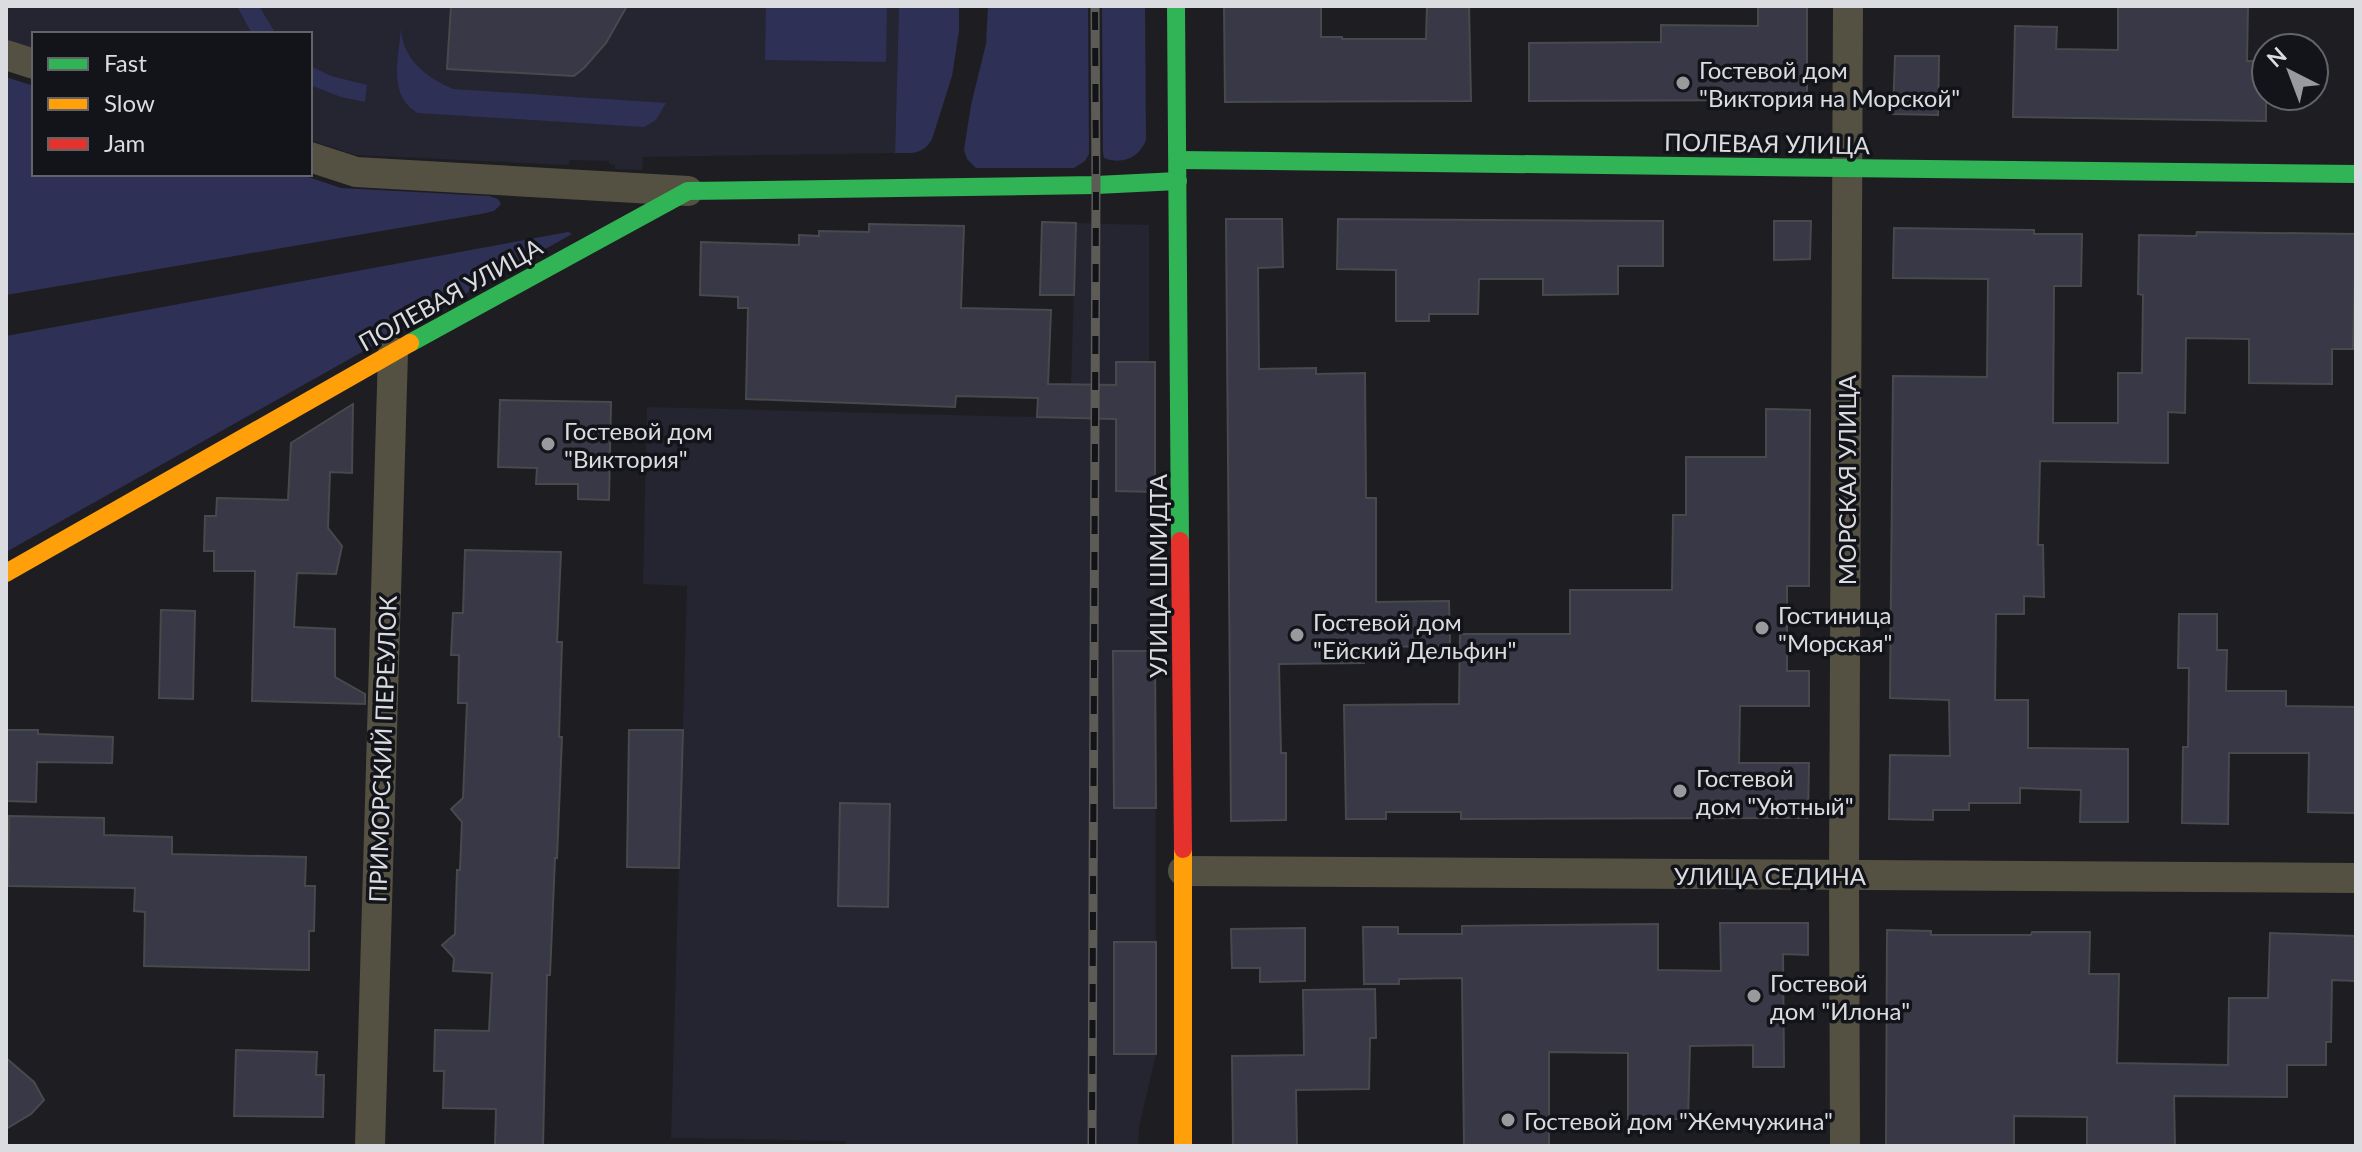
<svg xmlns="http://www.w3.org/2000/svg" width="2362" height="1152" font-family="Lato,sans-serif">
	<rect width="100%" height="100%" fill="#1e1e22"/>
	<g fill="#242530">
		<path d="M6 6H899L895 153 643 157 642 170 615 169V165L609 164V161L570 160 569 165 356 155 310 140V34H34V50L6 41Z"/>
		<path d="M1076 223 1149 225V362L1155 364 1156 1054 1139 1127 1138 1146H846L845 1141 671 1138 687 586 643 584 647 407 1070 418Z"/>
	</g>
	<g fill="#2e3056">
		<path d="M237 6H259L276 34H252Z"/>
		<path d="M766 6H887L886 62 765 60Z"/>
		<path d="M899 6H959V31L952 76 932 139C923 155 912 153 895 153Z"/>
		<path d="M988 6H1088L1089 154 1085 161 1074 168H976L967 159 964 150 971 105 986 44Z"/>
		<path d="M1102 6H1145L1146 140C1139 158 1122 165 1104 158L1103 153Z"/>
		<path d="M401 28C402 59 427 78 453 89L666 103 656 120 644 127 418 113C387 96 399 57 401 28Z"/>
		<path d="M310 66 331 76 367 85 365 102 341 97 310 85Z"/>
		<path d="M6 77 34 86V174H299L341 188 489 196 498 199 501 204 494 211 481 214 6 295Z"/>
		<path d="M568 232 572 234 6 552V336Z"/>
	</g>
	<g fill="#383847" stroke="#48494c" stroke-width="2">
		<path d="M451 6H627L606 43 584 68 574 76 447 69Z"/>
		<path d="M1224 6H1321V37H1342V39H1426L1427 6H1469L1471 101 1225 102Z"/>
		<path d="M1758 6H1807V100L1529 101V43L1661 42V25L1758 26Z"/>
		<path d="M2118 6H2248L2247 61H2266V121L2013 117 2015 26 2057 27 2056 49 2118 50Z"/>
		<path d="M1895 56H1939L1938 115 1893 114Z"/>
		<path d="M1226 219H1282L1283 267 1258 268 1259 369 1316 368V374L1365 373 1366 498H1376V602L1449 601 1450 646 1363 647 1364 663 1279 664 1281 753H1286V820L1231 821Z"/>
		<path d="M1338 219 1663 221V266H1618V294L1543 295V279H1479L1478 314H1429V321H1396V270L1337 269Z"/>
		<path d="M1774 221H1811L1810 259 1774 260Z"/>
		<path d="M1042 222 1076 223 1074 295H1040Z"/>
		<path d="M869 224 964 226 961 308 1051 310 1048 384 1116 385V362H1155V492L1116 491V419L1037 417 1038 398 956 396 955 407 746 399 748 308H738V297L700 295 701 242 799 245V235L819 236V231L869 232Z"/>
		<path d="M1894 228 2034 230V234H2082L2081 286H2054L2053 423H2118V373H2142L2143 295 2138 294 2139 235 2196 236 2197 232 2356 234 2353 349H2332V384L2249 383V339L2186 338 2185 413 2168 412V463L2040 461 2038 545H2043L2044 597 2024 596V614H1996L1995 700H2028V748L2128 749V822H2080L2081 790 2020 788V803H1969V810H1933V820L1889 819 1890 755 1950 756 1949 700 1890 698 1893 376 1987 377 1988 279 1893 278Z"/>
		<path d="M500 400 611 402 609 500 578 499V484H536L537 468 498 467Z"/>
		<path d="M353 404 352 473 330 472 328 528 342 546 336 574 297 573 294 627 335 629V677L365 694V704L252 701 255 571H214V551H204L205 516H216L217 498 288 500 291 443Z"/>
		<path d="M1766 409 1810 410 1809 586H1787V671H1809V706H1740L1739 763H1809L1808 818 1461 819V812H1386V819H1346L1344 705 1459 704 1460 634H1570V590H1672L1673 515H1686V457H1766Z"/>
		<path d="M465 550 561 552 557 642H562L559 737H562L557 858H555L550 975H547L543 1146H495L496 1109 443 1108 444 1071H434L435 1030 489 1031 492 973 453 971 454 958 442 945 455 934 457 870H460L462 822 451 809 463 798 467 703H458L459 655H451L453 613H463Z"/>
		<path d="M161 610 195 611 193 699 159 698Z"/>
		<path d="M2179 614H2217V650H2227L2226 691H2286V706L2356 707V813L2308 812 2309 753H2229L2228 824 2182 823 2183 747H2188L2189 668H2178Z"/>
		<path d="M1113 651H1155L1156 808H1114Z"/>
		<path d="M6 730H38V734L113 737 112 763 37 762 36 802 6 801Z"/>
		<path d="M629 730H683L679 868 627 867Z"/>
		<path d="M840 803 890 804 888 907 838 906Z"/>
		<path d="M9 816 104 818V835L172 837V854L306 857 305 886H315L314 931H309V970L144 966 145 912 134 911 135 888 8 886Z"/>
		<path d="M1720 923H1808V955L1783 954 1784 1067H1753V1045L1690 1046 1688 1119H1628V1053L1549 1052V1146H1464L1462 978 1399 979V984H1364L1363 927H1398V934H1462V926L1658 924V970L1721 971Z"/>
		<path d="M1305 928V981L1260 982V968H1232L1231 929Z"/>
		<path d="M1887 930 1931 931V935H2031L2032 932H2090L2089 974H2119L2117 1063 2228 1065 2229 998H2268L2270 933 2356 936V981L2332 980 2331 1042H2326V1065H2287V1097L2174 1096 2175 1146H2087V1117L2014 1116V1146H1886Z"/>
		<rect x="1114" y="942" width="42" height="112"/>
		<path d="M1375 989 1376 1038H1370L1369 1089 1296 1090 1297 1146H1233L1232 1056 1304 1055 1303 990Z"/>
		<path d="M236 1050 317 1052 316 1075H324L323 1117 234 1116Z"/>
		<path d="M6 1058 34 1082 44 1100 31 1114 6 1129Z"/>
	</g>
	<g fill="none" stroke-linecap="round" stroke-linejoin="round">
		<g stroke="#545142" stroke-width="30">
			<path d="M6 55 34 64"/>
			<path d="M310 157 356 172 688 191"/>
			<path d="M1183 871 2356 878"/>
			<path d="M370 1146 393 352"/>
			<path d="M1845 1146 1844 875 1848 6"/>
		</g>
		<g stroke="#30b455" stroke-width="18">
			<path d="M1176 6 1180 541"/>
			<path d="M1178 160 2356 174"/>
			<path d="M410 343 688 191 1096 185 1178 181"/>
		</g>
		<g stroke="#ff9f0a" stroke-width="18">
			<path d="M6 573 410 343"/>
			<path d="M1183 849V1146"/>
		</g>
		<path stroke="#e5322d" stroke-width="18" d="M1180 541 1183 849"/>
		<defs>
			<path id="rail" d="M1092 1146 1096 185 1095 6"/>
		</defs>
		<use href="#rail" stroke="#5d5b55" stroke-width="9"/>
		<use href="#rail" stroke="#13141a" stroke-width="6" stroke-dasharray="18" stroke-linecap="butt"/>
	</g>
	<g fill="#999a9e" stroke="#13141a" stroke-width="3">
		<circle cx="1683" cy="83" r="8"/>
		<circle cx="548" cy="444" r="8"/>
		<circle cx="1762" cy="628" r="8"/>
		<circle cx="1297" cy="635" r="8"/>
		<circle cx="1680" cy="791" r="8"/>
		<circle cx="1754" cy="996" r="8"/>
		<circle cx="1508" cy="1120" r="8"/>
	</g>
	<g text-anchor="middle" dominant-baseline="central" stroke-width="7" stroke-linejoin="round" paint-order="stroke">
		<g font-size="24" fill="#dbdce0" stroke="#13141a" text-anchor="start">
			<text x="1699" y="69">Гостевой дом<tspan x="1699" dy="28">"Виктория на Морской"</tspan></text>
			<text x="564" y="430">Гостевой дом<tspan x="564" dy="28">"Виктория"</tspan></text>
			<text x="1778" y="614">Гостиница<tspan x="1778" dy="28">"Морская"</tspan></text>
			<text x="1313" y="621">Гостевой дом<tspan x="1313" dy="28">"Ейский Дельфин"</tspan></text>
			<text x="1696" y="777">Гостевой<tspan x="1696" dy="28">дом "Уютный"</tspan></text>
			<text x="1770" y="982">Гостевой<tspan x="1770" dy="28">дом "Илона"</tspan></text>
			<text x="1524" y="1120">Гостевой дом "Жемчужина"</text>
		</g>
		<g font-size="24" fill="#dbdce0" stroke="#13141a">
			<text transform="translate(1767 143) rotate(1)">ПОЛЕВАЯ УЛИЦА</text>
			<text transform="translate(450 294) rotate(-29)">ПОЛЕВАЯ УЛИЦА</text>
			<text transform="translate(1846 480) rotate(-90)">МОРСКАЯ УЛИЦА</text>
			<text transform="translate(1157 576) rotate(-90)">УЛИЦА ШМИДТА</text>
			<text transform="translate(382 749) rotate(-88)">ПРИМОРСКИЙ ПЕРЕУЛОК</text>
			<text x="1770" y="875">УЛИЦА СЕДИНА</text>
		</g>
	</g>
	<rect width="2362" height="1152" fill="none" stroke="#dbdce0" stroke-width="16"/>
	<rect x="32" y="32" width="280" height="144" fill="#13141a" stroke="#636469" stroke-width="2"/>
	<rect x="48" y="58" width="40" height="12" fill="#30b455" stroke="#636469" stroke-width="2"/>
	<text x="104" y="72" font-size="24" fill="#dbdce0">Fast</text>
	<rect x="48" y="98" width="40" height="12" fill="#ff9f0a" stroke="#636469" stroke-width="2"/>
	<text x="104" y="112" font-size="24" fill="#dbdce0">Slow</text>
	<rect x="48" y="138" width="40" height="12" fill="#e5322d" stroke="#636469" stroke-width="2"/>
	<text x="104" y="152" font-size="24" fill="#dbdce0">Jam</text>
	<g transform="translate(2290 72) rotate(318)"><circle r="38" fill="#13141a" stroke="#636469" stroke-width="2"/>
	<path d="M0-6L14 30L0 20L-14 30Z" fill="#999a9e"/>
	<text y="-12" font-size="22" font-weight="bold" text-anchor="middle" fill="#dbdce0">N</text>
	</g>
</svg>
